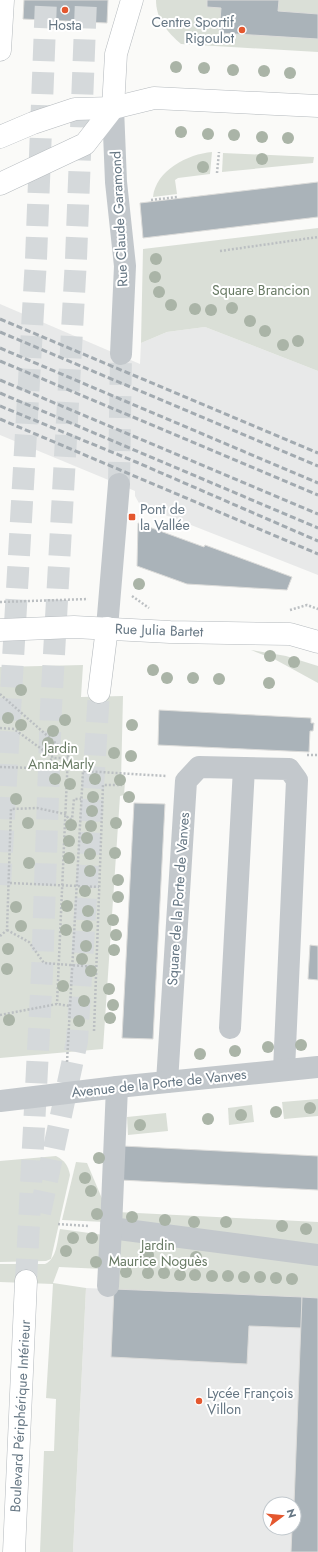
<svg xmlns="http://www.w3.org/2000/svg" width="318" height="1552" font-family="Jost,sans-serif">
	<rect width="100%" height="100%" fill="#fafaf8"/>
	<g fill="#e8e9e9" fill-rule="evenodd">
		<path d="M0 304 140 364 141 343 167 332 205 327 318 371V575L140 505 135 496V491L0 435Z"/>
		<path d="M86 1288 318 1298V1552H73ZM270 1504H294V1528H270Z"/>
	</g>
	<g fill="#dadfd7">
		<path d="M156 0H318V52L181 44C167 32 156 19 156 0Z"/>
		<path d="M212 152 210 174 178 178 175 180 177 194 153 197C156 170 188 154 212 152Z"/>
		<path d="M223 153 314 157 313 163 222 172Z"/>
		<path d="M318 228V371L205 327 167 332 141 343 143 249Z"/>
		<path d="M251 650 286 656 318 666V683L276 660Z"/>
		<path d="M83 665 81 697 123 696 121 781 125 782 124 795 120 796 103 1049 0 1058V667Z"/>
		<path d="M318 1099V1116L284 1119 282 1102Z"/>
		<path d="M252 1105 254 1122 229 1125 228 1108Z"/>
		<path d="M166 1113 168 1131 128 1135 127 1117Z"/>
		<path d="M56 1156C65 1161 68 1165 70 1175L51 1259 46 1261 0 1262V1161Z"/>
		<path d="M76 1162 87 1163 106 1208 105 1222 62 1220Z"/>
		<path d="M117 1212 318 1222V1298L114 1289Z"/>
		<path d="M60 1229 104 1235 103 1269 59 1267 53 1283 86 1288 73 1552H40L44 1451H54L56 1399 46 1398 53 1284 0 1282V1264H45C57 1259 57 1241 60 1229Z"/>
	</g>
	<g fill="#aab3b9" stroke="#dcdcda">
		<path d="M24 0H108L107 23 23 19Z"/>
		<path d="M207 0H279L278 11 318 14V39L219 33 221 8 207 7Z"/>
		<path d="M318 182V217L143 238 140 203Z"/>
		<path d="M138 523 204 547 205 545 292 577 287 590 187 584 137 566Z"/>
		<path d="M159 710 311 718V723H314L313 731H310L309 752 158 745Z"/>
		<path d="M134 803 165 804 153 1039 122 1038Z"/>
		<path d="M310 945 318 946V980L308 979Z"/>
		<path d="M122 1146 318 1156V1190L120 1180Z"/>
		<path d="M114 1289 302 1297V1328L249 1326 247 1364 111 1357Z"/>
		<path d="M302 1297 318 1298V1552H291L292 1528H294V1504Z"/>
	</g>
	<g fill="none" stroke-linecap="round" stroke-linejoin="round">
		<path stroke="#d5d9db" stroke-width="22" stroke-dasharray="22 11" stroke-linecap="butt" d="M119 484 121 354"/>
		<g stroke="#d5d9db" stroke-width="22" stroke-dasharray="22 11" stroke-linecap="butt">
			<path d="M0 885 36 259 46 0"/>
			<path d="M40 1213 77 1041 99 692"/>
			<path d="M26 1281 42 973 51 708 76 259 86 0"/>
		</g>
		<defs>
			<g id="major">
				<path d="M0 137 33 123 75 109 113 108 154 98 318 106"/>
				<path d="M0 184 85 144 113 108"/>
				<path d="M0 630 74 627 170 632 290 634 318 642"/>
			</g>
			<g id="highway">
				<path d="M0 50 3 0"/>
				<path d="M113 108 116 54 132 0"/>
				<path d="M99 692 107 628"/>
				<path d="M14 1552 26 1281"/>
			</g>
		</defs>
		<use href="#major" stroke="#b5babe" stroke-width="23"/>
		<use href="#highway" stroke="#b4b9bd" stroke-width="23"/>
		<g stroke="#bbbfc2" stroke-width="2.5" stroke-dasharray="2 2" stroke-linecap="butt">
			<path d="M217 173 219 152"/>
			<path d="M151 200 177 197"/>
			<path d="M220 251 318 237"/>
			<path d="M132 596 149 608"/>
			<path d="M0 602 88 599"/>
			<path d="M290 610 307 605 318 609"/>
			<path d="M0 694 68 754 57 1004"/>
			<path d="M0 728 14 729 54 758H68"/>
			<path d="M307 755H318"/>
			<path d="M0 767 34 768 54 758"/>
			<path d="M10 883 99 887"/>
			<path d="M7 930 29 942 44 963 96 967"/>
			<path d="M0 936 7 930 11 809 37 808 65 814 69 819H72L74 799H81"/>
			<path d="M0 1015 57 1004 70 1006"/>
			<path d="M94 1031 103 785H122"/>
			<path d="M67 1062 83 771 166 776"/>
			<path d="M58 1224 89 1226"/>
		</g>
		<g stroke="#c3c8cc" stroke-width="22">
			<path d="M113 108 116 182 125 266 121 354"/>
			<path d="M107 628 119 484"/>
			<path d="M230 1028 244 768"/>
			<path d="M167 1082 186 781 199 767 289 769 297 780 284 1070"/>
			<path d="M0 1101 117 1087 318 1067"/>
			<path d="M111 1228 318 1255"/>
			<path d="M108 1286 111 1228 117 1087"/>
		</g>
		<use href="#major" stroke="#fff" stroke-width="22"/>
		<use href="#highway" stroke="#fff" stroke-width="22"/>
		<g stroke="#a2aab0" stroke-width="3" stroke-dasharray="6 3" stroke-linecap="butt">
			<path d="M0 319 318 453"/>
			<path d="M0 332 318 466"/>
			<path d="M0 348 318 483"/>
			<path d="M0 361 318 495"/>
			<path d="M0 380 318 514"/>
			<path d="M0 393 318 528"/>
			<path d="M0 406 136 462 318 541"/>
			<path d="M0 419 318 554"/>
		</g>
	</g>
	<g fill="#aab4a7">
		<circle cx="176" cy="67" r="6"/>
		<circle cx="204" cy="68" r="6"/>
		<circle cx="233" cy="70" r="6"/>
		<circle cx="264" cy="71" r="6"/>
		<circle cx="290" cy="73" r="6"/>
		<circle cx="181" cy="132" r="6"/>
		<circle cx="208" cy="134" r="6"/>
		<circle cx="234" cy="135" r="6"/>
		<circle cx="262" cy="137" r="6"/>
		<circle cx="288" cy="138" r="6"/>
		<circle cx="262" cy="159" r="6"/>
		<circle cx="203" cy="167" r="6"/>
		<circle cx="156" cy="259" r="6"/>
		<circle cx="155" cy="277" r="6"/>
		<circle cx="159" cy="292" r="6"/>
		<circle cx="171" cy="305" r="6"/>
		<circle cx="232" cy="308" r="6"/>
		<circle cx="195" cy="309" r="6"/>
		<circle cx="211" cy="310" r="6"/>
		<circle cx="250" cy="321" r="6"/>
		<circle cx="265" cy="331" r="6"/>
		<circle cx="298" cy="341" r="6"/>
		<circle cx="283" cy="345" r="6"/>
		<circle cx="139" cy="584" r="6"/>
		<circle cx="270" cy="656" r="6"/>
		<circle cx="294" cy="662" r="6"/>
		<circle cx="153" cy="670" r="6"/>
		<circle cx="167" cy="678" r="6"/>
		<circle cx="193" cy="678" r="6"/>
		<circle cx="219" cy="679" r="6"/>
		<circle cx="269" cy="683" r="6"/>
		<circle cx="21" cy="690" r="6"/>
		<circle cx="8" cy="718" r="6"/>
		<circle cx="65" cy="720" r="6"/>
		<circle cx="21" cy="725" r="6"/>
		<circle cx="132" cy="725" r="6"/>
		<circle cx="53" cy="731" r="6"/>
		<circle cx="48" cy="743" r="6"/>
		<circle cx="114" cy="753" r="6"/>
		<circle cx="131" cy="756" r="6"/>
		<circle cx="55" cy="779" r="6"/>
		<circle cx="95" cy="779" r="6"/>
		<circle cx="120" cy="780" r="6"/>
		<circle cx="70" cy="784" r="6"/>
		<circle cx="93" cy="797" r="6"/>
		<circle cx="129" cy="797" r="6"/>
		<circle cx="16" cy="799" r="6"/>
		<circle cx="92" cy="811" r="6"/>
		<circle cx="28" cy="823" r="6"/>
		<circle cx="116" cy="823" r="6"/>
		<circle cx="71" cy="825" r="6"/>
		<circle cx="91" cy="826" r="6"/>
		<circle cx="87" cy="838" r="6"/>
		<circle cx="69" cy="841" r="6"/>
		<circle cx="115" cy="853" r="6"/>
		<circle cx="90" cy="854" r="6"/>
		<circle cx="69" cy="858" r="6"/>
		<circle cx="29" cy="863" r="6"/>
		<circle cx="90" cy="871" r="6"/>
		<circle cx="118" cy="880" r="6"/>
		<circle cx="85" cy="891" r="6"/>
		<circle cx="118" cy="897" r="6"/>
		<circle cx="67" cy="906" r="6"/>
		<circle cx="16" cy="907" r="6"/>
		<circle cx="88" cy="911" r="6"/>
		<circle cx="113" cy="920" r="6"/>
		<circle cx="21" cy="926" r="6"/>
		<circle cx="87" cy="926" r="6"/>
		<circle cx="66" cy="930" r="6"/>
		<circle cx="116" cy="935" r="6"/>
		<circle cx="86" cy="946" r="6"/>
		<circle cx="8" cy="949" r="6"/>
		<circle cx="114" cy="950" r="6"/>
		<circle cx="82" cy="959" r="6"/>
		<circle cx="7" cy="969" r="6"/>
		<circle cx="91" cy="971" r="6"/>
		<circle cx="63" cy="986" r="6"/>
		<circle cx="109" cy="989" r="6"/>
		<circle cx="84" cy="1001" r="6"/>
		<circle cx="113" cy="1005" r="6"/>
		<circle cx="110" cy="1018" r="6"/>
		<circle cx="9" cy="1020" r="6"/>
		<circle cx="79" cy="1021" r="6"/>
		<circle cx="301" cy="1045" r="6"/>
		<circle cx="268" cy="1047" r="6"/>
		<circle cx="235" cy="1051" r="6"/>
		<circle cx="200" cy="1054" r="6"/>
		<circle cx="310" cy="1108" r="6"/>
		<circle cx="276" cy="1112" r="6"/>
		<circle cx="241" cy="1115" r="6"/>
		<circle cx="208" cy="1119" r="6"/>
		<circle cx="140" cy="1125" r="6"/>
		<circle cx="99" cy="1158" r="6"/>
		<circle cx="85" cy="1178" r="6"/>
		<circle cx="91" cy="1191" r="6"/>
		<circle cx="97" cy="1214" r="6"/>
		<circle cx="132" cy="1217" r="6"/>
		<circle cx="165" cy="1220" r="6"/>
		<circle cx="194" cy="1222" r="6"/>
		<circle cx="226" cy="1222" r="6"/>
		<circle cx="282" cy="1226" r="6"/>
		<circle cx="306" cy="1229" r="6"/>
		<circle cx="73" cy="1238" r="6"/>
		<circle cx="92" cy="1238" r="6"/>
		<circle cx="66" cy="1251" r="6"/>
		<circle cx="148" cy="1255" r="6"/>
		<circle cx="196" cy="1257" r="6"/>
		<circle cx="96" cy="1262" r="6"/>
		<circle cx="126" cy="1272" r="6"/>
		<circle cx="148" cy="1273" r="6"/>
		<circle cx="164" cy="1273" r="6"/>
		<circle cx="180" cy="1275" r="6"/>
		<circle cx="195" cy="1275" r="6"/>
		<circle cx="212" cy="1276" r="6"/>
		<circle cx="228" cy="1276" r="6"/>
		<circle cx="244" cy="1277" r="6"/>
		<circle cx="260" cy="1277" r="6"/>
		<circle cx="276" cy="1278" r="6"/>
		<circle cx="292" cy="1279" r="6"/>
	</g>
	<g fill="#e4572e" stroke="#fff" stroke-width="1.5">
		<circle cx="65" cy="10" r="4"/>
		<circle cx="242" cy="30" r="4"/>
		<rect x="128" y="513" width="8" height="8" rx="2"/>
		<circle cx="199" cy="1401" r="4"/>
	</g>
	<g text-anchor="middle" dominant-baseline="central" stroke-width="4" stroke-linejoin="round" paint-order="stroke">
		<g font-size="14" fill="#657683" stroke="#fff" text-anchor="start">
			<text x="234" y="22" text-anchor="end">Centre Sportif<tspan x="234" dy="16">Rigoulot</tspan></text>
			<text x="65" y="25" text-anchor="middle">Hosta</text>
			<text x="140" y="509">Pont de<tspan x="140" dy="16">la Vallée</tspan></text>
			<text x="207" y="1393">Lycée François<tspan x="207" dy="16">Villon</tspan></text>
		</g>
		<g font-size="14" fill="#657683" stroke="#fff">
			<text transform="translate(119 219) rotate(-93)">Rue Claude Garamond</text>
			<text transform="translate(159 630) rotate(2)">Rue Julia Bartet</text>
			<text transform="translate(178 899) rotate(-86)">Square de la Porte de Vanves</text>
			<text transform="translate(159 1083) rotate(-6)">Avenue de la Porte de Vanves</text>
			<text transform="translate(20 1416) rotate(-87)">Boulevard Périphérique Intérieur</text>
		</g>
		<g font-size="14" fill="#687a64" stroke="#fff">
			<text x="261" y="290">Square Brancion</text>
			<text x="61" y="748">Jardin<tspan x="61" dy="16">Anna-Marly</tspan></text>
			<text x="158" y="1245">Jardin<tspan x="158" dy="16">Maurice Noguès</tspan></text>
		</g>
	</g>
	<g transform="translate(282 1516) rotate(74)"><circle r="19" fill="#ffffff" stroke="#c1c8cd"/>
	<path d="M0-3L7 15L0 10L-7 15Z" fill="#e4572e"/>
	<text y="-6" font-size="11" font-weight="bold" text-anchor="middle" fill="#657683">N</text>
	</g>
</svg>
